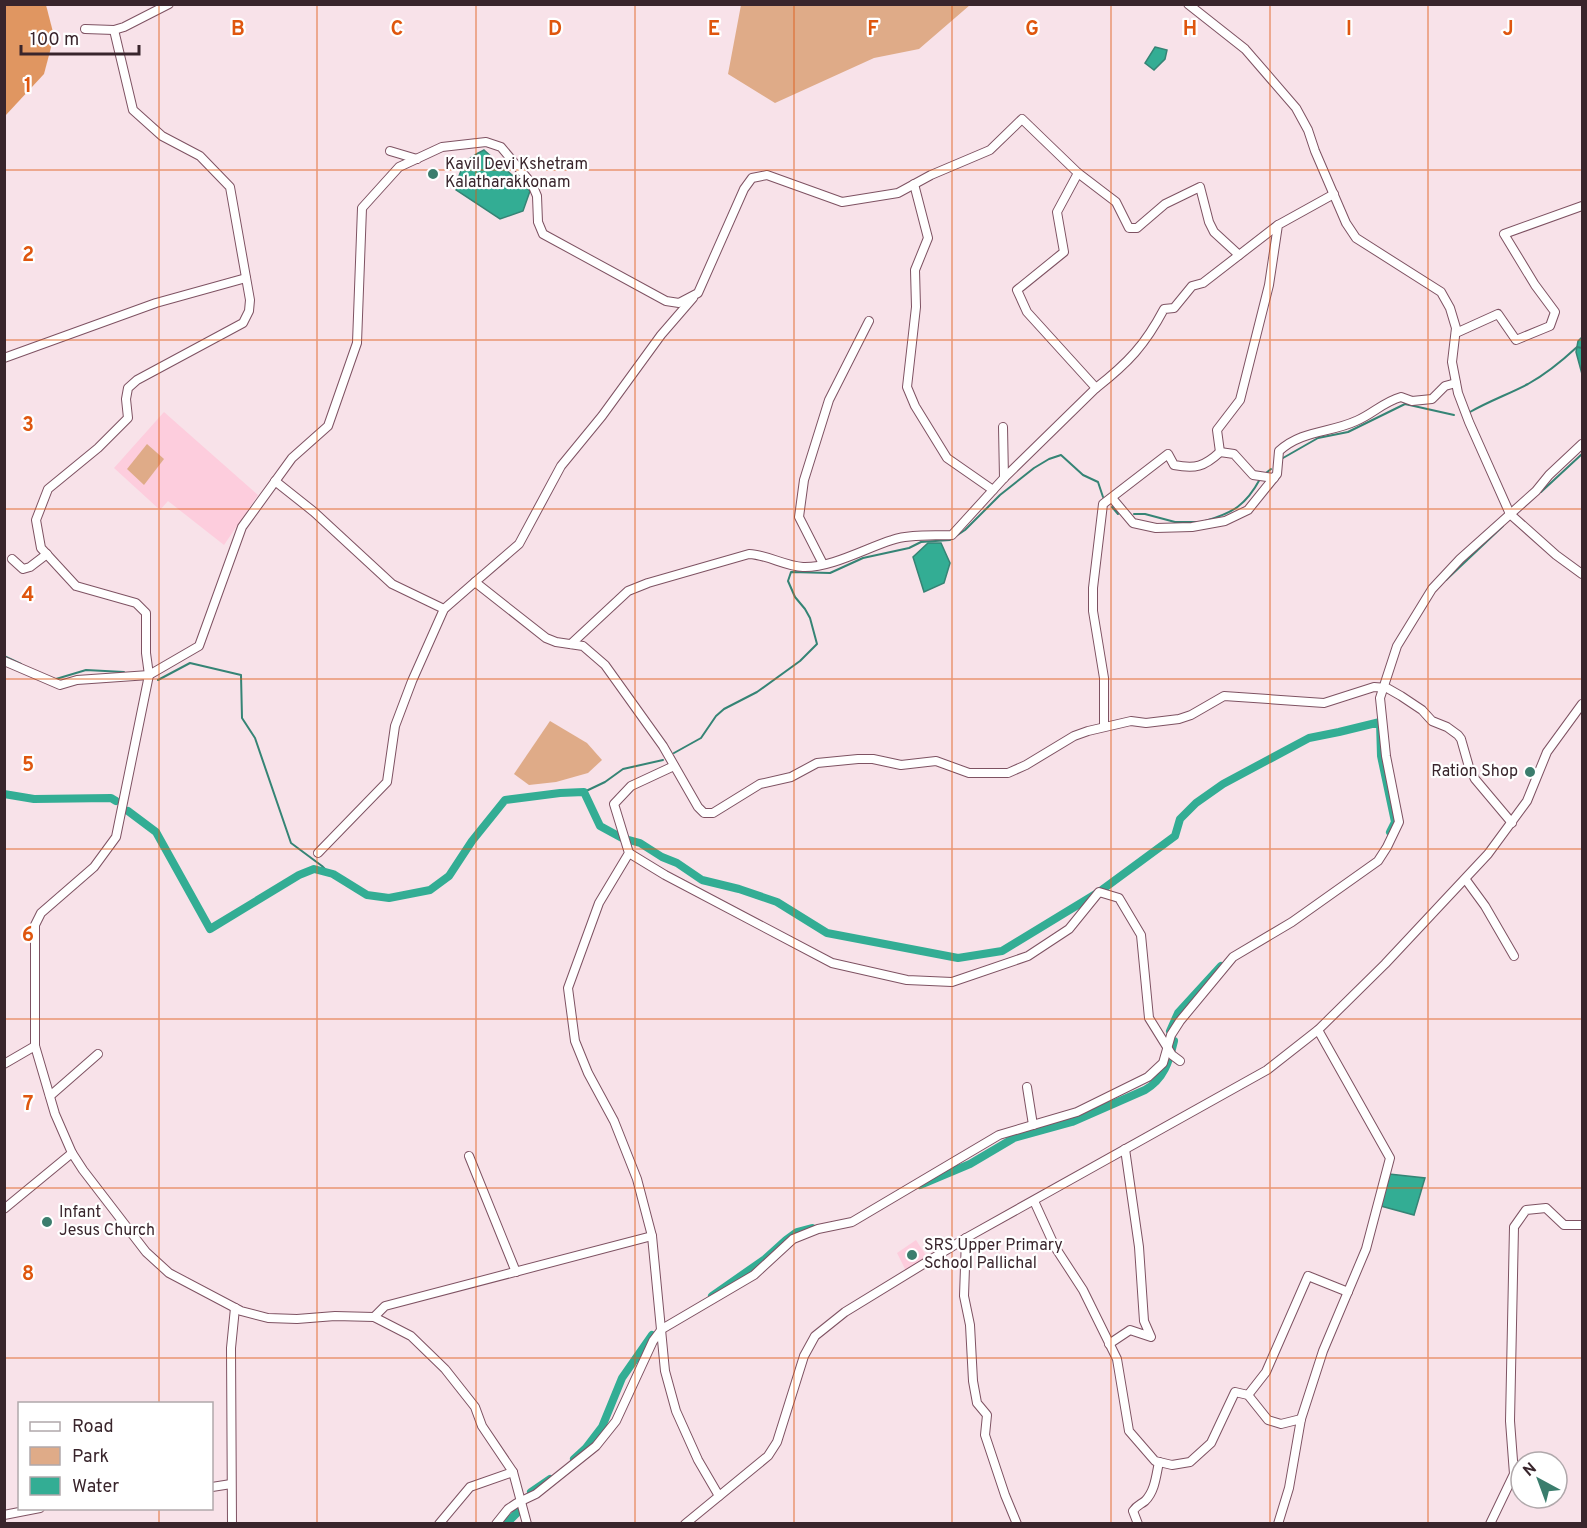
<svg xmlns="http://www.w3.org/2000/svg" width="1587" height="1528" font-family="Overpass,sans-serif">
	<rect width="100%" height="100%" fill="#f8e2e9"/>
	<g fill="#fdcddd">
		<path d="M164 412 258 495 224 545 168 501 160 510 114 468Z"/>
		<path d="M916 1240 927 1257 906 1271 897 1253Z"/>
	</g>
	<g fill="#dfab88">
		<path d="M741 5V4L970 5 919 49 874 58 775 103 728 74Z"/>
		<path d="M147 444 164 459 144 485 127 469Z"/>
		<path d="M550 721 587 743 602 760 588 773 556 782 529 785 514 774Z"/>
	</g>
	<path fill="#e09661" d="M5 4 46 5 54 36 44 74 5 116Z"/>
	<g fill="#33ad94" stroke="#358475" stroke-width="1.5">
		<path d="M1155 47 1167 50 1165 59 1154 70 1145 63Z"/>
		<path d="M484 150 530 191 523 211 500 219 456 190C460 167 463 160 484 150Z"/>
		<path d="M1582 337V374L1576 352 1578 341Z"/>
		<path d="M928 543H941L950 563 944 583 924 592 913 557Z"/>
		<path d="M1389 1174 1425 1178 1414 1215 1377 1205Z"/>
	</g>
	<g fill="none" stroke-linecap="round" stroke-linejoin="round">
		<g stroke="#358475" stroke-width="2">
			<path d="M1470 412C1489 401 1509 394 1528 384 1546 374 1563 360 1577 347L1582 348"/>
			<path d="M1283 458 1318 438 1348 432 1405 404 1454 415"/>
			<path d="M1266 473 1271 469"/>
			<path d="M1541 492 1582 454"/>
			<path d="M1112 507 1118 514"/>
			<path d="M1134 514H1145L1175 522H1199"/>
			<path d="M1205 521C1233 513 1246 505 1260 479"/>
			<path d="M1446 580 1503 526"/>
			<path d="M4 656 21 664"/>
			<path d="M56 679 86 670 124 672"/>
			<path d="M158 680 190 663 241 675 242 718 255 738 291 843 322 866 329 873"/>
			<path d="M674 753 701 738 716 716 724 709 757 692 800 661 817 644 810 618 805 609 795 597 788 581 791 572 830 573 863 558 909 548 921 542 950 540 965 530 1000 495 1034 468 1049 459 1061 455 1083 475 1098 482 1103 497"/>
			<path d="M584 792 605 782 623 769 663 760"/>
		</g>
		<g stroke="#33ad94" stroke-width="8">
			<path d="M4 794 34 799 111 798 116 801"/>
			<path d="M128 811 156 832 210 929 299 875 314 869 333 874 367 895 389 898 430 890 449 876 472 841 505 800 560 793 584 792 600 826 622 838"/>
			<path d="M629 840 640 843 662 857 677 863 702 880 739 889 777 902 827 933 958 958 1002 951 1099 892 1175 836 1180 819 1196 803 1223 784 1309 738 1339 732 1380 722 1381 756 1395 822 1390 832"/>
			<path d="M1170 1031 1178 1013 1221 966"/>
			<path d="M920 1185 970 1164 1014 1138 1072 1122 1145 1090C1164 1079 1169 1062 1174 1041"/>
			<path d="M712 1296 765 1259 786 1240 797 1232 812 1228"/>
			<path d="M574 1459 586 1448 602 1427 622 1378 652 1335"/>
			<path d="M531 1492 550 1479"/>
			<path d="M506 1524 518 1512"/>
		</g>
		<defs>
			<g id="minor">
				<path d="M1188 4 1245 49 1296 108 1308 130 1315 151 1346 223 1356 238 1441 292 1450 308 1456 328 1452 362 1458 393 1469 422 1510 514 1556 555 1582 574"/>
				<path d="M85 29 114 30 124 27 169 4"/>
				<path d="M114 30 133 110 162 136 200 156 230 187 250 300 249 311 243 323 137 380 128 388 126 399 128 418 98 448 48 489 36 520 41 548 76 586 136 603 146 613V653L149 675 116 837 94 867 41 913 35 925V1046L55 1114 72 1153 83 1170 146 1252 169 1273 241 1311 268 1318 297 1319 335 1316 374 1317 411 1336 445 1369 475 1407 482 1426 513 1472 527 1524"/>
				<path d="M390 151 417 159"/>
				<path d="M1078 173 1116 202 1129 228H1137L1165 204 1200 187 1209 222 1214 232 1239 255"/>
				<path d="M914 184 928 238 915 270 916 307 907 387 915 406 947 458 993 490"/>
				<path d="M693 298 661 335 602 416 561 466 519 544 475 582 546 638 556 642 583 646 605 665 663 746 698 807 704 813H713L760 784 791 777 817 763 858 759H873L901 765 936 761 969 773H1008L1026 765 1074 736 1088 731 1131 721 1146 723 1179 719 1191 715 1224 696 1324 703 1374 687 1387 688 1401 696 1422 710 1432 721 1447 727 1458 735 1461 739 1469 767 1475 779 1512 823"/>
				<path d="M1456 333 1498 314 1516 340 1550 326 1555 312 1535 285 1504 234 1582 206"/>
				<path d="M4 358 156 303 246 278"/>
				<path d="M1096 388C1128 363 1145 345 1164 309L1174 308 1192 286 1203 283 1278 225"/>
				<path d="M1003 427 1004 478"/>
				<path d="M1220 452 1217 430 1240 400 1269 285 1278 225 1334 194"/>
				<path d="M1220 452 1234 454 1253 475 1274 478"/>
				<path d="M275 481 314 512 392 584 444 609"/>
				<path d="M1112 498 1133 523 1156 528 1192 527 1225 521 1248 510 1277 474 1279 451C1302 430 1330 433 1356 421 1373 414 1383 402 1401 397L1412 401 1432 399 1445 386 1456 383"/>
				<path d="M12 559 23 569 30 567 47 554"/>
				<path d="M823 564 799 517 804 480 829 400 869 321"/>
				<path d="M4 661 60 685 77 680 149 675 199 646 242 527 292 458 328 426 357 343 362 208 399 167 442 147 486 142 501 147 532 184 537 196 538 222 543 234 666 301 679 303 698 293 744 189 752 178 767 175 842 202 898 193 931 175 990 150 1022 119 1078 173 1057 212 1064 252 1017 290 1027 312 1096 388 1004 478 952 535C933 536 910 534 892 540 866 548 831 568 803 567 785 566 768 555 749 554L648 583 628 591 571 644"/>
				<path d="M1104 726V678L1093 611V588L1103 504 1168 454 1174 465C1195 469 1204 467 1220 452"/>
				<path d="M674 766 631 786 614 804 629 853 599 903 568 988 575 1041 588 1073 614 1121 637 1179 652 1236 665 1371 676 1411 698 1460 719 1496"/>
				<path d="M318 853 387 782 395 726 412 681 444 609 475 582"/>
				<path d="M629 853 665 875 832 963 907 980 952 982 1028 956 1069 929 1099 892 1119 898 1141 935 1149 1018 1172 1055 1180 1061"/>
				<path d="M1466 880 1485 906 1514 956"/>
				<path d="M4 1064 35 1046"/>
				<path d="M1027 1087 1033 1125"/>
				<path d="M50 1096 98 1054"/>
				<path d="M469 1156 516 1272"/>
				<path d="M1034 1201 1055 1247 1083 1290 1117 1359 1129 1431 1155 1461 1172 1465 1190 1462 1211 1443 1235 1392 1248 1395 1268 1420 1281 1424 1301 1419"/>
				<path d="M4 1209 72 1153"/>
				<path d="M966 1238 964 1296 970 1325 973 1381 977 1403 987 1415 985 1435 1005 1495 1017 1524"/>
				<path d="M374 1317 385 1306 652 1236"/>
				<path d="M1109 1344 1130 1330 1151 1337 1144 1321 1139 1247 1125 1149"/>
				<path d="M1248 1395 1266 1372 1308 1276 1348 1292"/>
				<path d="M212 1487 231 1484"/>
				<path d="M4 1515 40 1508"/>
				<path d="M232 1524 231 1348 235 1308"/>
				<path d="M439 1524 470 1487 513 1472"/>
				<path d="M496 1524 508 1509 517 1503 536 1494 596 1446 616 1421 653 1341 662 1329 754 1275 793 1239 818 1229 852 1222 999 1135 1077 1112 1148 1077 1163 1063 1171 1035 1180 1021 1233 957 1292 922 1378 861 1387 847 1399 822 1386 756 1380 698 1397 646 1432 589 1460 559 1536 491 1549 475 1582 444"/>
				<path d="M685 1524 768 1456 777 1442 804 1356 815 1336 845 1312 966 1238 1267 1070 1318 1030 1385 964 1488 854 1527 801 1547 752 1582 704"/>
				<path d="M1138 1524 1133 1511C1137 1505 1140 1505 1145 1501 1155 1491 1156 1476 1159 1462"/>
				<path d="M1278 1524 1289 1488 1301 1419 1323 1351 1366 1249 1390 1158 1318 1030"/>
				<path d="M1490 1524 1514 1474 1510 1421 1514 1227 1526 1210 1546 1208 1564 1225H1582"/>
			</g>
		</defs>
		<use href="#minor" stroke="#7e5262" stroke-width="10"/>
		<use href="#minor" stroke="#fff" stroke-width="8"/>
	</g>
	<path fill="none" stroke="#df560e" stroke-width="1.5" stroke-opacity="0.55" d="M159 4V1404M317 4V1524M476 4V1524M635 4V1524M794 4V1524M952 4V1524M1111 4V1524M1270 4V1524M1428 4V1524M4 170H1582M4 340H1582M4 509H1582M4 679H1582M4 849H1582M4 1019H1582M4 1188H1582M4 1358H1582M159 1508V1524"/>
	<g fill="#3b7d6d" stroke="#fff" stroke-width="2">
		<circle cx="433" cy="174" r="6"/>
		<circle cx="1530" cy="772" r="6"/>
		<circle cx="47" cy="1222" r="6"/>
		<circle cx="912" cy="1255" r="6"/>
	</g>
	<g text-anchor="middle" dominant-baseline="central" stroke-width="4.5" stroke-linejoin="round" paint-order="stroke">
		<g font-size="16" fill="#39252c" stroke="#fff" text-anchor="start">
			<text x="445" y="165">Kavil Devi Kshetram<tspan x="445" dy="18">Kalatharakkonam</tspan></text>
			<text x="1518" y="772" text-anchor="end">Ration Shop</text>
			<text x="59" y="1213">Infant<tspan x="59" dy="18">Jesus Church</tspan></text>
			<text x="924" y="1246">SRS Upper Primary<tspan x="924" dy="18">School Pallichal</tspan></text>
		</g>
	</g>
	<g font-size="20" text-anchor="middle" font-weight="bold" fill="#df560e" stroke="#fff" stroke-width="4.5" stroke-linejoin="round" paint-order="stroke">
		<text x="238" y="35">B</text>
		<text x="397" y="35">C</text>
		<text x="555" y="35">D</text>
		<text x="714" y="35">E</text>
		<text x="873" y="35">F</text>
		<text x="1032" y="35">G</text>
		<text x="1190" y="35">H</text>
		<text x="1349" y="35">I</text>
		<text x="1508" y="35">J</text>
		<text x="28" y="92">1</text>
		<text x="28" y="261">2</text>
		<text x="28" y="431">3</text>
		<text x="28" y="601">4</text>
		<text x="28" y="771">5</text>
		<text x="28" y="941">6</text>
		<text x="28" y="1110">7</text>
		<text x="28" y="1280">8</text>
	</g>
	<rect width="1587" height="1528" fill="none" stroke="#39252c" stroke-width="12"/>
	<rect x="18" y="1402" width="195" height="108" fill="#ffffff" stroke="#b0a8ab" stroke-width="1.5"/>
	<rect x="30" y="1422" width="30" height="9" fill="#ffffff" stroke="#b0a8ab" stroke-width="1.5"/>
	<text x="72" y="1432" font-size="18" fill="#39252c">Road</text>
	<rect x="30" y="1447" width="30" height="18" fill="#dfab88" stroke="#b0a8ab" stroke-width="1.5"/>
	<text x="72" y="1462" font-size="18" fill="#39252c">Park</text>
	<rect x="30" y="1477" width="30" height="18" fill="#33ad94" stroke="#b0a8ab" stroke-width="1.5"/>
	<text x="72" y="1492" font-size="18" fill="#39252c">Water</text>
	<g transform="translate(1539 1480) rotate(319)"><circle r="28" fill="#ffffff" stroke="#b0a8ab" stroke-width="1.5"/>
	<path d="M0-4.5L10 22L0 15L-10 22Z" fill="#3b7d6d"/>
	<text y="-9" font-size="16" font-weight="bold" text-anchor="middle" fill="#39252c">N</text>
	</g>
	<path d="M21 45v9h118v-9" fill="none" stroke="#39252c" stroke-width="3"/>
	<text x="30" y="45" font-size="18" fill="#39252c" stroke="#ffffff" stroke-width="4.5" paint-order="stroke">100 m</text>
</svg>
